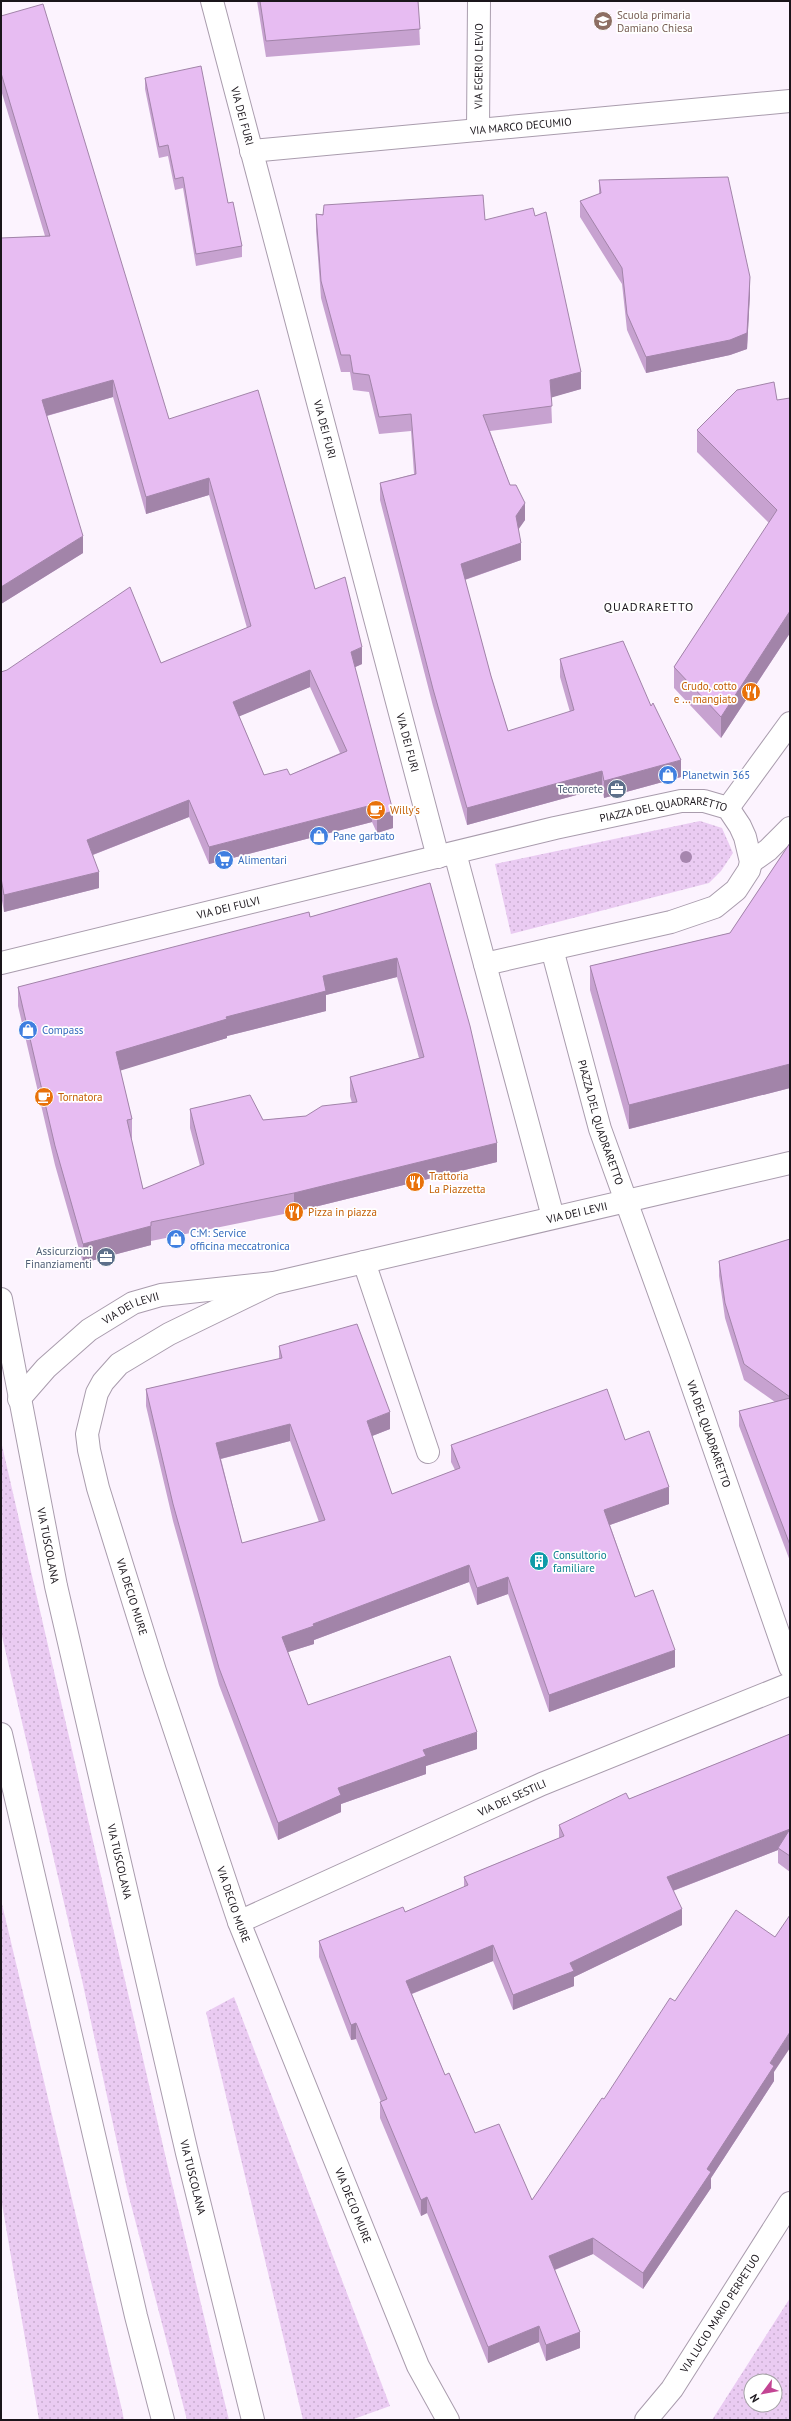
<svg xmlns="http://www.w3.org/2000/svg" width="791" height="2421" font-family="'PT Sans',sans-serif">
	<defs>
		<pattern id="green-dots" width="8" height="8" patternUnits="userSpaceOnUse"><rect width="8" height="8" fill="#eacbf2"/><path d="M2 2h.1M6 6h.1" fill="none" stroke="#c8adcf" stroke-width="1.8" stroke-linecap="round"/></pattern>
	</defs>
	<rect width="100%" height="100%" fill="#fcf3fe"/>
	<g fill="url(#green-dots)" fill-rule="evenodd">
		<path d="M700 821 722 828 733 853 721 871 709 883 511 934 495 864Z"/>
		<path d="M1 1441 167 2163 229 2420H187L127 2189 82 1980 1 1632Z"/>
		<path d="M1 1900 122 2410 124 2420H39L1 2198Z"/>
		<path d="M234 1997 390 2406 351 2420H303L206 2012Z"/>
		<path d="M790 2298V2420H712ZM751 2381H775V2405H751Z"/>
	</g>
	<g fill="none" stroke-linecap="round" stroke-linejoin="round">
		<defs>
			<g id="minor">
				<path id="s1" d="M212 1 438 857"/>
				<path id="s2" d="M478 130 479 1"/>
				<path id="s3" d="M251 151 790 101"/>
				<path d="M728 808 790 723"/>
				<path d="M455 853 553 1217"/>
				<path d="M751 862 768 850 790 828"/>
				<path id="s4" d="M552 949 600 1129 681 1353 790 1667"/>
				<path id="s5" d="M1 963 555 828 681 801H704L728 808 740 826 745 837 751 862 749 870 736 890 715 907 671 922 485 964"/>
				<path d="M364 1262 428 1452"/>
				<path id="s6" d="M274 1283 169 1334 119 1364 103 1382 97 1393 87 1434 89 1450 98 1488 155 1671 239 1922 418 2366 448 2420"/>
				<path id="s7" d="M19 1399 46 1368 89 1330 133 1303 161 1295 274 1283 790 1163"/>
				<path id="s8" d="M239 1922 542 1784 790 1684"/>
				<path id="s9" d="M646 2420 672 2389 790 2203"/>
			</g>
			<g id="major">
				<path id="s10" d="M1 1299 56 1586 187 2153 253 2420"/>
				<path d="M1 1734 136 2316 163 2420"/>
			</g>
		</defs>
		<use href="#minor" stroke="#a99cad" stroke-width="24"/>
		<use href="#major" stroke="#a99cad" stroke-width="24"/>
		<use href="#minor" stroke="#fff" stroke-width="22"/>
		<use href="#major" stroke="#fff" stroke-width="22"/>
	</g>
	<circle fill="#a686ae" cx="686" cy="857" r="6"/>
	<g fill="#c7a2d0" fill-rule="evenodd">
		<path d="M257 1H418L420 45 266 57Z"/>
		<path d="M1 16 169 419 315 589 362 664 355 667 393 828 377 833 372 822 209 864 189 817 93 855 99 888 4 912 1 895V672L161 663 247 628 209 495 146 514 113 397 47 416 83 553 1 604V238L45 236 1 90ZM310 687 340 753 290 775H264L239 716Z"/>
		<path d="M145 78 228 203 242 246V257L196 266 183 188 175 190 168 156 159 158 145 89Z"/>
		<path d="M789 163H790V189L789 179Z"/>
		<path d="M599 180 750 293 747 349 730 355 646 373 627 330 622 284 580 217V201L599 194Z"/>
		<path d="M316 214 485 220 535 216 581 389 551 397 552 423 490 431 510 485 525 520 518 529 521 560 465 580 491 676 508 731 570 712 560 677V659L681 777 604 798 602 788 467 825 433 706 380 500V483L414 474 411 431 379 434 369 392 353 390 350 372H341L321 298 316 231Z"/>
		<path d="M790 398V633L721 738 674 688V667L769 523 697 452V430Z"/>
		<path d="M790 843V1088L629 1129 590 990V966L730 933Z"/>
		<path d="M430 883 497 1162 294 1212 151 1241V1245L83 1263 55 1165 18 1006V987L310 917ZM397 977 419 1058 350 1077V1096L352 1103 306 1116 263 1120 190 1109V1128L200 1166 143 1189 131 1139 132 1138V1119L120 1070 227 1038V1036L326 1011V995Z"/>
		<path d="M790 1239V1561L739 1426V1411L775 1402 744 1380 725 1318 719 1276V1261Z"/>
		<path d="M279 1346 390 1429 372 1436 392 1494 455 1470 451 1462V1445L625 1440 669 1504 610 1525 635 1597 675 1667 549 1712 508 1594 477 1605 469 1582 314 1640V1644L288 1652 308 1705 477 1749 426 1766V1774L341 1804V1812L278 1840 219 1685 173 1521 146 1406V1389L279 1359ZM290 1441 319 1522 242 1543 221 1459Z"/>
		<path d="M790 1734V1872L778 1863V1850L673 1891 682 1925 574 1977V1986L513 2010 493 1961 412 1994 445 2075 475 2133 532 2200 604 2099 774 2072V2081L711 2178V2188L643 2289 593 2254 555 2270 580 2348 546 2361 539 2342 488 2363 427 2213 421 2216 380 2118V2102H381L356 2039 351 2040 319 1957V1941L405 1912 464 1887V1877L559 1838V1825L629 1799Z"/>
	</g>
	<g fill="#a284a9">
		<path d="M750 277V293L747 349 730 355 646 373V357Z"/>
		<path d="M581 372V389L550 398V380Z"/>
		<path d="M113 380V397L42 417V400Z"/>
		<path d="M209 478V495L146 514V497Z"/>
		<path d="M525 503V520L516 533V516Z"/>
		<path d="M83 536V553L1 604V587Z"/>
		<path d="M521 543V560L461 581V564Z"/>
		<path d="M790 611V633L721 738V717Z"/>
		<path d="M362 647V664L351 669V652Z"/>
		<path d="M310 670V687L233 719V702Z"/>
		<path d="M681 760V777L604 798V781Z"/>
		<path d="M602 771V788L467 825V808Z"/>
		<path d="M189 800V817L87 857V840Z"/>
		<path d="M372 805V822L209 864V847Z"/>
		<path d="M393 811V828L377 833V816Z"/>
		<path d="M99 872V888L4 912V895Z"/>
		<path d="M397 958V977L326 995V1011L227 1036V1038L116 1072V1052L226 1017 323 976Z"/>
		<path d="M790 1064V1088L629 1129V1105Z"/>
		<path d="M497 1143V1162L294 1212V1193Z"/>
		<path d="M151 1226V1245L83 1263V1244Z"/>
		<path d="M390 1412V1429L367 1438V1421Z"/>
		<path d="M290 1424V1441L216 1460V1443Z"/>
		<path d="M669 1487V1504L604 1527V1510Z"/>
		<path d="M469 1565V1582L314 1640V1644L282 1654V1637L313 1624Z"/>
		<path d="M508 1577V1594L477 1605V1588Z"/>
		<path d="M675 1650V1667L549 1712V1695Z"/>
		<path d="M477 1732V1749L426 1766V1774L341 1804V1812L278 1840V1823L338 1788 423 1750Z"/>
		<path d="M790 1829 778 1848V1850L667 1893V1877Z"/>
		<path d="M682 1909V1925L574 1977V1986L513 2010V1995L570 1963Z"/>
		<path d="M493 1945V1961L406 1996V1981Z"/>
		<path d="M356 2023V2039L351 2040V2025Z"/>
		<path d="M790 2032V2048L774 2072V2081L711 2178V2188L643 2289V2273L707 2169 770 2063Z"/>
		<path d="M427 2197V2213L421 2216V2200Z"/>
		<path d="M593 2238V2254L549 2272V2256Z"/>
		<path d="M539 2326V2342L488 2363V2347Z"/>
		<path d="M580 2332V2348L546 2361V2345Z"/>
	</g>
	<g fill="#e7bcf2" stroke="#a284a9" fill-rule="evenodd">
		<path d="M260 1H418L420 29 266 41Z"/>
		<path d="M43 4 169 419 258 390 315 589 345 577 362 647 351 652 393 811 377 816 372 805 209 847 189 800 87 840 99 872 4 895 1 878V672L7 670 130 587 161 663 251 626 209 478 146 497 113 380 42 400 83 536 1 587V238L50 236 1 73V16ZM310 670 347 751 290 775 287 769 264 775 233 702Z"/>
		<path d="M201 66 228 203 233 202 242 246 196 254 183 177 175 179 168 145 159 147 145 78Z"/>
		<path d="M728 177 750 277 747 333 730 340 646 357 627 314 622 268 580 201 601 193 599 180Z"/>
		<path d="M483 195 485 220 533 208 535 216 546 212 581 372 550 380 552 406 483 415 510 485H516L525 503 516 516 521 543 461 564 491 676 508 731 574 710 560 659 623 641 651 706 653 703 681 760 604 781 602 771 467 808 433 689 380 483 416 474 411 414 379 417 369 375 353 373 350 355H341L321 281 316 214 323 215 324 205Z"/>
		<path d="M774 382 777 400 790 398V611L721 717 674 667 777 510 697 430 737 390Z"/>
		<path d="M790 843V1064L629 1105 590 966 730 933Z"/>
		<path d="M430 883 470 1026 497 1143 294 1193 151 1222V1226L83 1244 55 1146 18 987 309 912 310 917ZM397 958 424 1057 350 1077 357 1102 322 1106 306 1116 263 1120 250 1095 190 1109 204 1164 143 1189 127 1120 132 1119 116 1052 227 1019 226 1017 326 991 323 976Z"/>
		<path d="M790 1239V1397L744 1364 725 1303 719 1261Z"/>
		<path d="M357 1324 390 1412 367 1421 392 1494 460 1468 451 1445 607 1389 625 1440 649 1431 669 1487 604 1510 635 1597 653 1590 675 1650 549 1695 508 1577 477 1588 469 1565 313 1624 314 1626 282 1637 308 1705 450 1656 477 1732 423 1750 426 1756 338 1788 341 1795 278 1823 219 1668 173 1504 146 1389 282 1358 279 1346ZM290 1424 325 1520 242 1543 216 1443Z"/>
		<path d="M790 1398V1545L739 1411Z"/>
		<path d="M790 1734V1829L667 1877 682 1909 570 1963 574 1971 513 1995 493 1945 406 1981 445 2075 449 2073 475 2133 499 2124 532 2200 602 2098 604 2099 670 1998 675 2001 736 1910 775 1937 790 1915V2032L770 2063 774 2066 707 2169 711 2172 643 2273 593 2238 549 2256 580 2332 546 2345 539 2326 488 2347 427 2197 421 2200 380 2102 387 2099 356 2023 351 2025 319 1941 403 1907 405 1912 468 1885 464 1877 564 1836 559 1825 626 1793 629 1799Z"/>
		<path d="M790 1829V1856L778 1848Z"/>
	</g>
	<defs>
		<symbol id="school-disc" viewBox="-11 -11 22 22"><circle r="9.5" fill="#8d6e63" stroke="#fff"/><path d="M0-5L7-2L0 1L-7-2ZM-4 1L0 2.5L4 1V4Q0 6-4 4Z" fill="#fff"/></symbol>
		<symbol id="restaurant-disc" viewBox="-11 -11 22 22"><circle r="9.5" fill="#e8710a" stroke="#fff"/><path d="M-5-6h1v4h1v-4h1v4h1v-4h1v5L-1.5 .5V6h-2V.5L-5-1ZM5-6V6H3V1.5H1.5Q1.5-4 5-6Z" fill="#fff"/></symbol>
		<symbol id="shop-disc" viewBox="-11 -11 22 22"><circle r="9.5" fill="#3f7fe0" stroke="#fff"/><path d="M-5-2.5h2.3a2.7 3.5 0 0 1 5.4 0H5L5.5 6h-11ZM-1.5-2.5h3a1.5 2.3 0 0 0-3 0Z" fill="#fff"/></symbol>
		<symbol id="office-disc" viewBox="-11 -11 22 22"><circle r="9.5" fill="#5c6f8a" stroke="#fff"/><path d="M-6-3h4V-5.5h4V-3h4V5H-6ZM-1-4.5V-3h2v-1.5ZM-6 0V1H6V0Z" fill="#fff"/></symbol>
		<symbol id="cafe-disc" viewBox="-11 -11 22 22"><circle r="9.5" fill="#e8710a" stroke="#fff"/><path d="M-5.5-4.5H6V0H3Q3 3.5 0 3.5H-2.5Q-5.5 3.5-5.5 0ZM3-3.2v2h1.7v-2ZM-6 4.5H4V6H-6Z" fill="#fff"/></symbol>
		<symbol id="supermarket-disc" viewBox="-11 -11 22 22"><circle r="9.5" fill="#3f7fe0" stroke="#fff"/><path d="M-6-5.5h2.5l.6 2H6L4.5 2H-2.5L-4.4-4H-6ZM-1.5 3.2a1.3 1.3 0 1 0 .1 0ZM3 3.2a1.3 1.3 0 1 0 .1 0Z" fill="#fff"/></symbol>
		<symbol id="building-disc" viewBox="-11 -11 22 22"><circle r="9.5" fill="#0f9aa8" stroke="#fff"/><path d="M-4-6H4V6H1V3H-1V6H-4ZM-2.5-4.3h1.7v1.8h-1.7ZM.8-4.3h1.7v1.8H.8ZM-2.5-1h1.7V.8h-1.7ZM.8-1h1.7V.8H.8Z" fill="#fff"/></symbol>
	</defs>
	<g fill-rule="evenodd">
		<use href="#school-disc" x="592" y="10" width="22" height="22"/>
		<use href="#restaurant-disc" x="740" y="681" width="22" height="22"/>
		<use href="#shop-disc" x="657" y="764" width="22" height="22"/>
		<use href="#office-disc" x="606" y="778" width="22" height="22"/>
		<use href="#cafe-disc" x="365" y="799" width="22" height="22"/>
		<use href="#shop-disc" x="308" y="825" width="22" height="22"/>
		<use href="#supermarket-disc" x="213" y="849" width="22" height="22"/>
		<use href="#shop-disc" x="17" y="1019" width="22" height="22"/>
		<use href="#cafe-disc" x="33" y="1086" width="22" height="22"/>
		<use href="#restaurant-disc" x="404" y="1171" width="22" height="22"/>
		<use href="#restaurant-disc" x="283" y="1201" width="22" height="22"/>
		<use href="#shop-disc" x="165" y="1228" width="22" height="22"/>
		<use href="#office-disc" x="95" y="1246" width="22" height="22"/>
		<use href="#building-disc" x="528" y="1550" width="22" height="22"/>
	</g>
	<g text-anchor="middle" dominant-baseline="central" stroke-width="3.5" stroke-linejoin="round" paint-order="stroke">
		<g font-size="11" fill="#785e54" stroke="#fff" text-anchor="start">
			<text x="617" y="15">Scuola primaria<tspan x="617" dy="13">Damiano Chiesa</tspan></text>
		</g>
		<g font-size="11" fill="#1a151b" stroke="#fff">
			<text stroke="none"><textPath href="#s2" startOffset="64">VIA EGERIO LEVIO</textPath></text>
			<text stroke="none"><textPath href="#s1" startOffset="119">VIA DEI FURI</textPath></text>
			<text stroke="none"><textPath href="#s3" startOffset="271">VIA MARCO DECUMIO</textPath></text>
			<text stroke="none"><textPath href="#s1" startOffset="443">VIA DEI FURI</textPath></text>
			<text stroke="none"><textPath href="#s1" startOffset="767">VIA DEI FURI</textPath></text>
			<text stroke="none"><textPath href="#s5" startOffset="681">PIAZZA DEL QUADRARETTO</textPath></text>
			<text stroke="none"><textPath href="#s5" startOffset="234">VIA DEI FULVI</textPath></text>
			<text stroke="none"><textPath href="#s4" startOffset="180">PIAZZA DEL QUADRARETTO</textPath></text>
			<text stroke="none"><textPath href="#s7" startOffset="604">VIA DEI LEVII</textPath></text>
			<text stroke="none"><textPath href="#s7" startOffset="146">VIA DEI LEVII</textPath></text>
			<text stroke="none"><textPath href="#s4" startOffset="510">VIA DEL QUADRARETTO</textPath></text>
			<text stroke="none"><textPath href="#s10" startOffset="251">VIA TUSCOLANA</textPath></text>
			<text stroke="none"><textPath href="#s6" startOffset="423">VIA DECIO MURE</textPath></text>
			<text stroke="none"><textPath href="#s8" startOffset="300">VIA DEI SESTILI</textPath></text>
			<text stroke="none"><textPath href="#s10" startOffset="575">VIA TUSCOLANA</textPath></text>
			<text stroke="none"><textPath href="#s6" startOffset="747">VIA DECIO MURE</textPath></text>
			<text stroke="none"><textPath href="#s10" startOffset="899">VIA TUSCOLANA</textPath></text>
			<text stroke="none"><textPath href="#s6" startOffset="1071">VIA DECIO MURE</textPath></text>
			<text stroke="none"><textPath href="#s9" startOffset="130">VIA LUCIO MARIO PERPETUO</textPath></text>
		</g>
		<g font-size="11" fill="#c56008" stroke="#fff" text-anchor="start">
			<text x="737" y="686" text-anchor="end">Crudo, cotto<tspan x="737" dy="13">e ... mangiato</tspan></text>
			<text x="390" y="810">Willy's</text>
			<text x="58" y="1097">Tornatora</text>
			<text x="429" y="1176">Trattoria<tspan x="429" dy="13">La Piazzetta</tspan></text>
			<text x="308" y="1212">Pizza in piazza</text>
		</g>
		<g font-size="11" fill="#366cbe" stroke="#fff" text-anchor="start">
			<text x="682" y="775">Planetwin 365</text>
			<text x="333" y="836">Pane garbato</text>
			<text x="238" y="860">Alimentari</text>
			<text x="42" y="1030">Compass</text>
			<text x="190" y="1233">C:M: Service<tspan x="190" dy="13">officina meccatronica</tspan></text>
		</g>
		<g font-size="11" fill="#4e5e75" stroke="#fff" text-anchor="end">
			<text x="603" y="789">Tecnorete</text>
			<text x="92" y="1251">Assicurzioni<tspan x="92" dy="13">Finanziamenti</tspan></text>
		</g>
		<g font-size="11" fill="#0d838f" stroke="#fff" text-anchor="start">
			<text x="553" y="1555">Consultorio<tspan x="553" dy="13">familiare</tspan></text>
		</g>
		<g font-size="12" letter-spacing="1" fill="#1a151b" stroke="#fff">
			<text x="649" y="606">QUADRARETTO</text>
		</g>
	</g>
	<rect width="791" height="2421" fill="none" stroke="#1a151b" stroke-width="4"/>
	<g transform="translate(763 2393) rotate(238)"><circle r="19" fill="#ffffff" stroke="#a3a1a4"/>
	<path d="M0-3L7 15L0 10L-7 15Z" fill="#c34594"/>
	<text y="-6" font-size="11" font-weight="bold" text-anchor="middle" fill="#1a151b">N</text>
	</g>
</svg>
